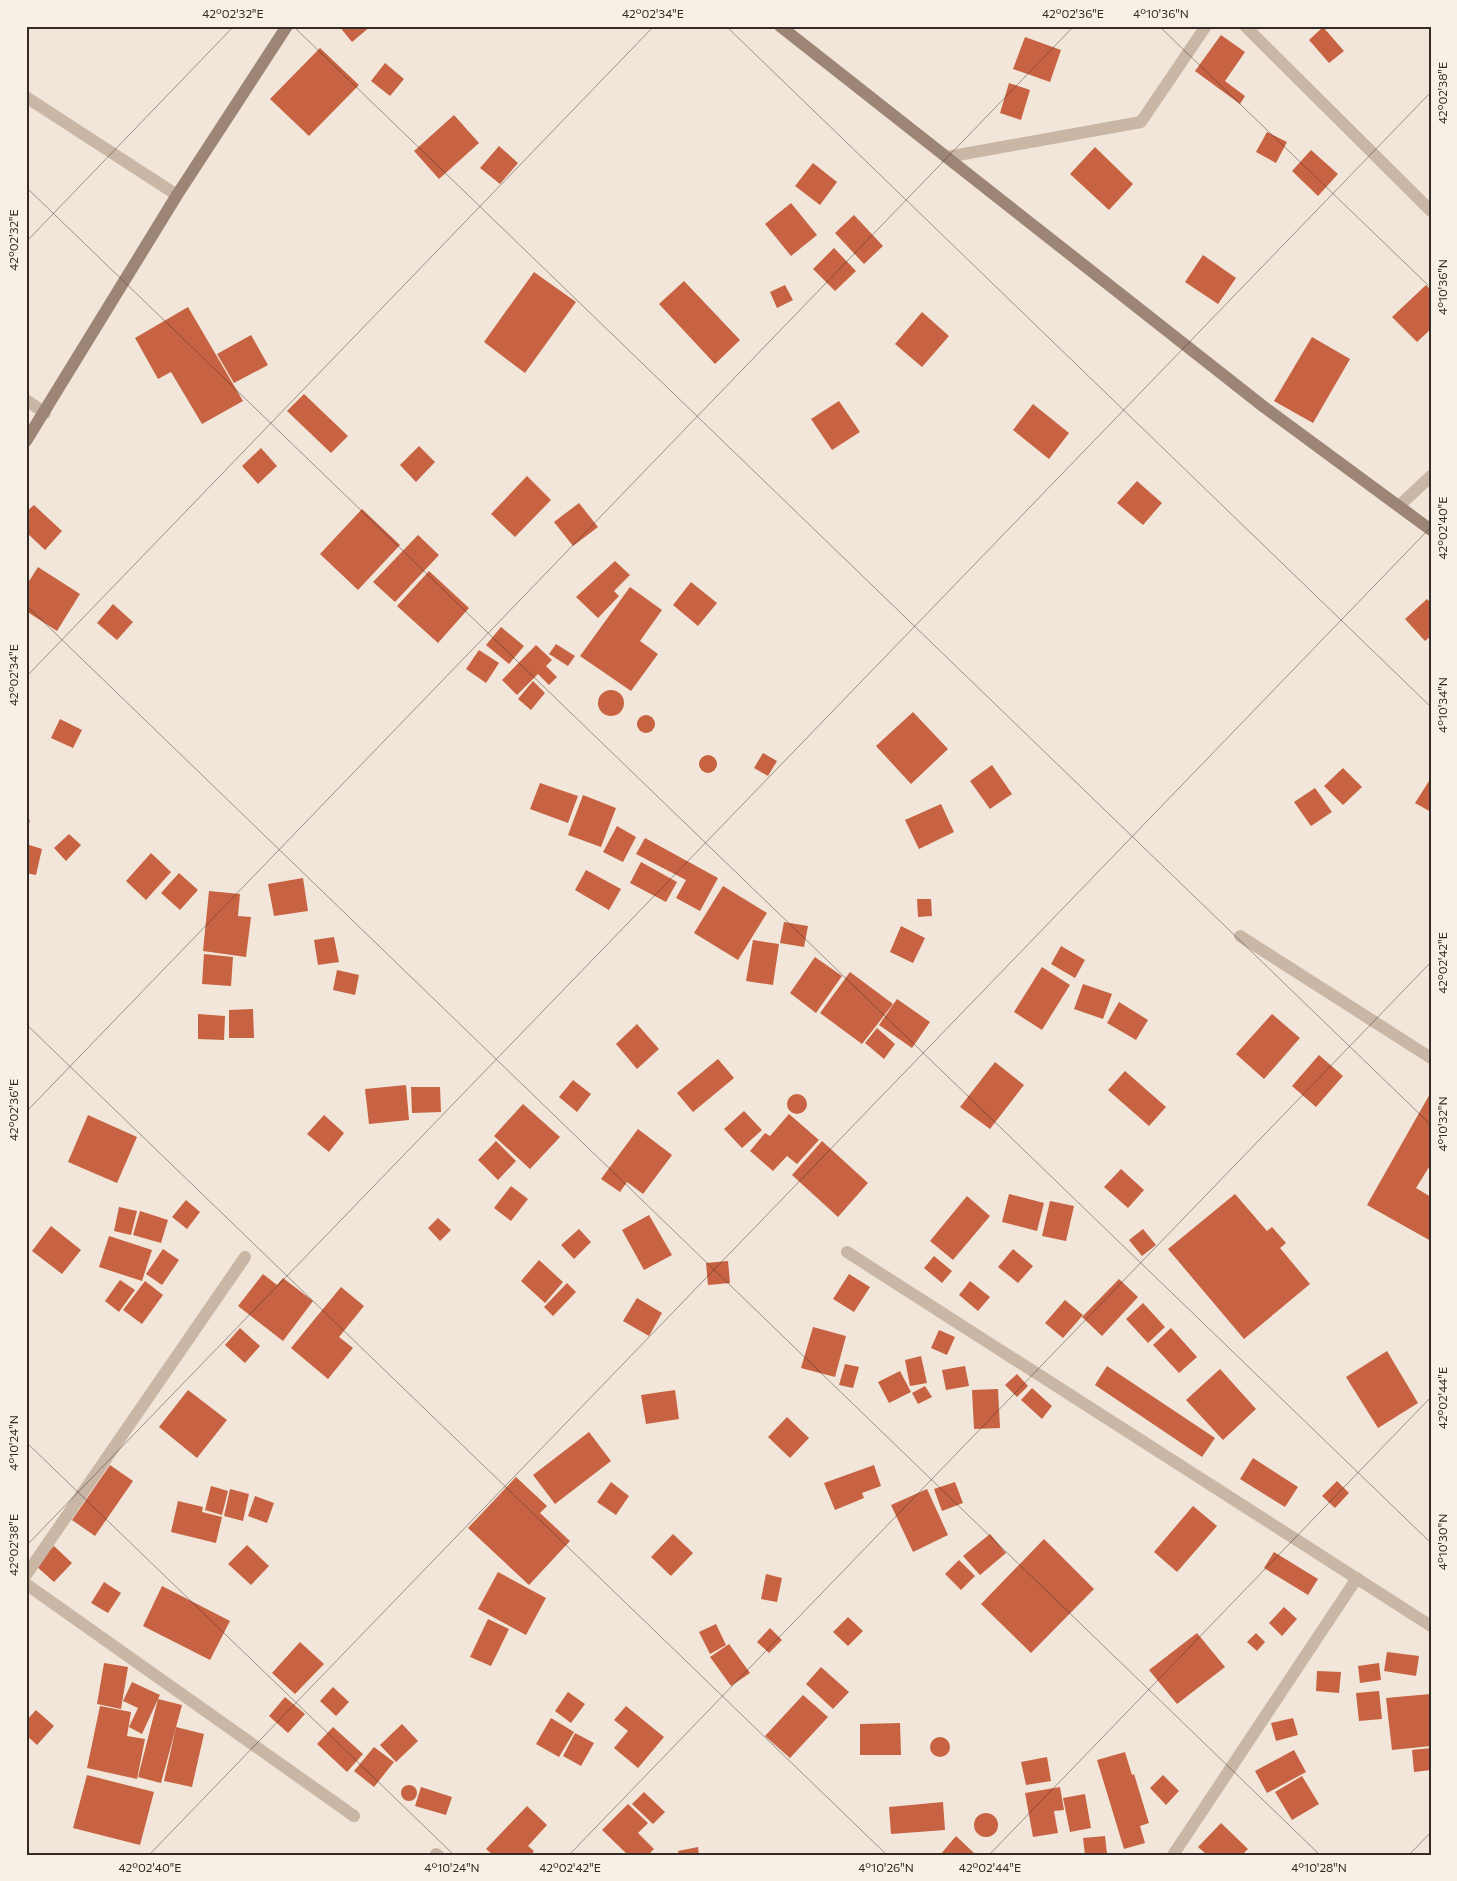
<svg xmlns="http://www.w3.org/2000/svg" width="1457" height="1881" font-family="Commissioner,sans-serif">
	<rect width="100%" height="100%" fill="#f1e6d9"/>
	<g fill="#c76342">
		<path d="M339 26H371L352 42Z"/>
		<path d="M1323 27 1344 51 1329 63 1309 40Z"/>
		<path d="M1221 35 1245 52 1225 81 1245 96 1240 104 1195 71Z"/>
		<path d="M1025 37 1061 50 1050 82 1013 69Z"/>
		<path d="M320 48 359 85 309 136 270 99Z"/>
		<path d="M385 63 404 79 390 96 371 81Z"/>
		<path d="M1009 83 1030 90 1021 120 1000 113Z"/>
		<path d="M454 115 479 143 439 179 414 151Z"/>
		<path d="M1267 132 1287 142 1276 163 1256 152Z"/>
		<path d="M499 146 518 163 500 184 480 168Z"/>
		<path d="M1095 147 1133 184 1109 210 1070 174Z"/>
		<path d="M1311 150 1338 174 1318 196 1292 171Z"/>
		<path d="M813 163 837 182 820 205 795 186Z"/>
		<path d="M791 203 817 235 791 256 765 224Z"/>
		<path d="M854 215 883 246 864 264 835 233Z"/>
		<path d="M834 248 856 271 835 291 813 269Z"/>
		<path d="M1203 255 1236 278 1218 304 1185 282Z"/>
		<path d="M534 272 576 302 525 373 484 342Z"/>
		<path d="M684 281 740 340 715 364 659 304Z"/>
		<path d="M785 285 793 300 777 308 770 292Z"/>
		<path d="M1426 285 1431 290V329L1417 342 1392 317Z"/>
		<path d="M188 307 243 401 202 424 171 372 158 379 135 338Z"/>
		<path d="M922 312 949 336 922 367 895 344Z"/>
		<path d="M251 335 268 365 234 383 217 354Z"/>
		<path d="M1312 337 1350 359 1313 423 1274 401Z"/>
		<path d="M304 394 348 436 331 453 287 411Z"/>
		<path d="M839 401 860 432 832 450 811 419Z"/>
		<path d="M1033 404 1069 433 1049 459 1013 430Z"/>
		<path d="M419 446 435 462 416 482 400 465Z"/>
		<path d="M261 448 277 466 258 484 242 466Z"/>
		<path d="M527 476 551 500 515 537 491 514Z"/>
		<path d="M1137 481 1162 503 1143 525 1117 503Z"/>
		<path d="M579 503 598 527 573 546 554 522Z"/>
		<path d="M34 505 62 531 45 550 26 532V512Z"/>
		<path d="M362 509 400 545 358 590 320 554Z"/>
		<path d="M418 535 439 555 395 602 373 582Z"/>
		<path d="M615 561 630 575 614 591 619 596 598 618 576 597Z"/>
		<path d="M38 567 80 594 57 631 26 611V586Z"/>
		<path d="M429 571 469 608 438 643 397 606Z"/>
		<path d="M691 582 717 603 698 626 673 605Z"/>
		<path d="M630 587 662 610 640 641 658 654 631 691 580 656Z"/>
		<path d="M1427 599 1431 603V636L1425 641 1405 619Z"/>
		<path d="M113 604 133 622 117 640 97 623Z"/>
		<path d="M501 627 524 646 509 664 486 645Z"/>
		<path d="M556 644 575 656 568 666 549 654Z"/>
		<path d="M536 645 552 660 546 666 557 677 549 685 538 674 517 695 502 680Z"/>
		<path d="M479 650 499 663 486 683 466 669Z"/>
		<path d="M533 681 545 693 531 710 518 699Z"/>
		<circle cx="611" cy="703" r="13"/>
		<path d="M913 712 948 749 911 784 876 746Z"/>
		<circle cx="646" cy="724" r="9"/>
		<path d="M60 719 82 730 73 748 51 738Z"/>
		<path d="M763 753 777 761 768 776 754 768Z"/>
		<circle cx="708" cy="764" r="9"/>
		<path d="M992 765 1012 794 990 809 970 781Z"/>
		<path d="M1343 768 1362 787 1343 805 1324 786Z"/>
		<path d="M1431 778V812L1415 803Z"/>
		<path d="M540 783 578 796 568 823 530 809Z"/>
		<path d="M1315 788 1332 812 1311 826 1294 802Z"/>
		<path d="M583 795 616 808 601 847 568 835Z"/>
		<path d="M941 804 954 832 919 849 905 820Z"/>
		<path d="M26 820H30L27 831H26Z"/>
		<path d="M617 826 636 837 623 862 603 852Z"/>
		<path d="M69 834 81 845 66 861 54 848Z"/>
		<path d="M645 838 718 878 700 911 676 898 686 880 636 854Z"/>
		<path d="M26 844 42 849 36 875 26 873Z"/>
		<path d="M151 853 171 872 146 900 126 881Z"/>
		<path d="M641 862 677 882 666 902 630 883Z"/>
		<path d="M586 870 621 889 609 910 575 890Z"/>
		<path d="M179 873 198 890 180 910 161 893Z"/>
		<path d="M303 878 308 911 274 916 268 884Z"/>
		<path d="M723 886 767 913 738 960 694 933Z"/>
		<path d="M209 891 240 894 238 916 251 917 246 957 203 951Z"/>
		<path d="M917 899H931L932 916 918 917Z"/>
		<path d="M784 922 808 926 804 947 780 943Z"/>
		<path d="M901 926 925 938 913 963 890 952Z"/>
		<path d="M334 937 339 962 318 965 314 940Z"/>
		<path d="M753 940 779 944 773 985 746 981Z"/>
		<path d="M1061 946 1085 960 1075 978 1051 964Z"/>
		<path d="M204 954 233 957 231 986 202 984Z"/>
		<path d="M815 957 842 976 816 1013 790 993Z"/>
		<path d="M1042 967 1070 985 1042 1030 1014 1012Z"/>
		<path d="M337 970 359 975 355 995 333 990Z"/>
		<path d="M850 972 893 1004 862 1044 820 1013Z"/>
		<path d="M1083 984 1112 994 1103 1019 1074 1009Z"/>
		<path d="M897 999 930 1022 912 1048 879 1025Z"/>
		<path d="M1119 1002 1148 1020 1136 1040 1107 1023Z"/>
		<path d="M253 1009 254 1038H229V1010Z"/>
		<path d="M198 1014 225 1016 224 1040 198 1039Z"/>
		<path d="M1272 1014 1300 1038 1264 1079 1236 1054Z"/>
		<path d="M637 1024 659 1049 637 1069 616 1044Z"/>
		<path d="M877 1028 895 1044 884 1059 865 1043Z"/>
		<path d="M1319 1055 1343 1076 1316 1107 1292 1086Z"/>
		<path d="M718 1059 734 1078 693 1112 677 1093Z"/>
		<path d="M995 1062 1024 1085 990 1129 960 1107Z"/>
		<path d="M1125 1071 1166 1107 1149 1126 1108 1090Z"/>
		<path d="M573 1080 591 1094 577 1112 559 1097Z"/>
		<path d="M406 1085 409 1120 369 1124 365 1089Z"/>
		<path d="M411 1087H440L441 1112 412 1113Z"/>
		<path d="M1431 1092V1164L1416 1188 1431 1197V1241L1367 1205Z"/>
		<circle cx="797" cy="1104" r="10"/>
		<path d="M523 1104 560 1137 530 1169 494 1136Z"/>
		<path d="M744 1111 762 1130 742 1148 724 1129Z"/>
		<path d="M789 1114 819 1140 797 1164 787 1156 773 1171 750 1151 765 1133 770 1136Z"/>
		<path d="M88 1115 137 1137 117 1183 68 1162Z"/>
		<path d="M324 1115 344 1133 329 1152 307 1134Z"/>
		<path d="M638 1129 672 1155 643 1194 627 1182 620 1192 601 1179Z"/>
		<path d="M496 1141 516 1161 498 1180 478 1160Z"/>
		<path d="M822 1141 868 1183 838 1217 792 1175Z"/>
		<path d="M1121 1169 1144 1190 1128 1208 1104 1187Z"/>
		<path d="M511 1186 528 1199 511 1221 494 1208Z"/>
		<path d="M1009 1194 1044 1203 1037 1231 1002 1222Z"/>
		<path d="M1235 1194 1267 1231 1272 1227 1286 1243 1280 1248 1310 1284 1244 1339 1168 1249Z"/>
		<path d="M967 1196 990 1216 953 1260 930 1241Z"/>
		<path d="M186 1200 200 1212 187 1229 172 1217Z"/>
		<path d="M1050 1201 1074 1206 1066 1241 1042 1236Z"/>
		<path d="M119 1207 137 1211 131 1235 114 1231Z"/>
		<path d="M140 1211 168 1220 161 1243 133 1235Z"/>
		<path d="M649 1215 672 1255 644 1270 622 1230Z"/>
		<path d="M438 1218 451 1230 440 1241 428 1228Z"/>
		<path d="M51 1226 81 1250 62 1274 32 1251Z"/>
		<path d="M579 1229 591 1242 574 1259 561 1245Z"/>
		<path d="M1143 1229 1156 1245 1142 1256 1129 1240Z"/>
		<path d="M109 1236 152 1250 142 1281 99 1267Z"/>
		<path d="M163 1249 179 1260 162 1285 146 1274Z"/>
		<path d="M1013 1249 1033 1266 1018 1283 998 1267Z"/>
		<path d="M934 1256 952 1271 942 1283 924 1268Z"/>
		<path d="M539 1260 563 1282 545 1303 521 1281Z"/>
		<path d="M728 1261 730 1283 708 1285 706 1263Z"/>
		<path d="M263 1274 277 1285 283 1278 313 1301 283 1341 238 1306Z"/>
		<path d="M849 1274 870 1287 854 1312 833 1299Z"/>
		<path d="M1119 1279 1138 1297 1102 1336 1082 1317Z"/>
		<path d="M120 1280 135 1290 119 1312 105 1301Z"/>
		<path d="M145 1281 163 1295 142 1324 123 1310Z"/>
		<path d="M970 1281 990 1297 978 1311 959 1295Z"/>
		<path d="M567 1283 576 1292 553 1316 544 1307Z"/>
		<path d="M341 1287 364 1306 339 1337 353 1348 328 1379 291 1348Z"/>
		<path d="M637 1298 662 1313 649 1336 623 1321Z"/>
		<path d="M1065 1300 1083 1315 1063 1338 1045 1323Z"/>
		<path d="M1143 1303 1165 1327 1148 1343 1126 1319Z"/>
		<path d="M813 1327 846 1336 835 1377 801 1368Z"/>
		<path d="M240 1328 260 1346 245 1363 225 1345Z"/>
		<path d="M1171 1328 1197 1357 1179 1373 1153 1345Z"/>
		<path d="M939 1330 955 1337 947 1355 931 1348Z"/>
		<path d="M1387 1351 1418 1403 1378 1428 1346 1377Z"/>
		<path d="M921 1356 927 1383 910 1386 905 1360Z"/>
		<path d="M845 1364 859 1367 853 1388 839 1385Z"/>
		<path d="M965 1366 969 1386 946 1390 942 1370Z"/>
		<path d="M1107 1366 1215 1438 1202 1457 1095 1385Z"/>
		<path d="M1220 1369 1256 1409 1223 1440 1186 1400Z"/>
		<path d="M900 1371 911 1392 889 1403 878 1382Z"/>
		<path d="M1017 1374 1028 1386 1017 1397 1005 1385Z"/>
		<path d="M925 1386 932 1397 918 1404 912 1393Z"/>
		<path d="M1032 1388 1052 1406 1042 1419 1021 1400Z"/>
		<path d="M998 1389 1000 1428 974 1429 972 1390Z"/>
		<path d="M188 1390 227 1420 197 1458 159 1427Z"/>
		<path d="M675 1390 679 1419 646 1424 641 1395Z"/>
		<path d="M787 1417 809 1438 790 1458 768 1437Z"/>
		<path d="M589 1432 611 1461 555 1504 533 1475Z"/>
		<path d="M1253 1458 1298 1487 1285 1507 1240 1479Z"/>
		<path d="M110 1465 133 1481 95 1536 72 1520Z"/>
		<path d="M874 1465 881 1486 862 1493 864 1498 835 1510 824 1483Z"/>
		<path d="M516 1477 547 1506 540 1513 570 1541 529 1585 468 1528Z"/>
		<path d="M1337 1481 1349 1493 1335 1508 1322 1496Z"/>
		<path d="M611 1482 629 1496 616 1515 597 1502Z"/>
		<path d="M955 1482 963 1503 942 1511 934 1489Z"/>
		<path d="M211 1486 228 1491 222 1515 205 1510Z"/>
		<path d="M230 1489 249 1494 243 1521 224 1516Z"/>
		<path d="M927 1489 948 1535 913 1552 891 1505Z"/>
		<path d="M255 1496 274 1503 267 1523 248 1516Z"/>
		<path d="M178 1501 203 1507 202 1512 222 1517 216 1543 171 1532Z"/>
		<path d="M1193 1506 1217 1526 1177 1572 1154 1552Z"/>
		<path d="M673 1534 693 1553 671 1576 651 1557Z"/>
		<path d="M990 1534 1006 1553 980 1575 963 1556Z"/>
		<path d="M1044 1539 1094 1589 1031 1653 981 1604Z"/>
		<path d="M247 1545 269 1566 251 1585 228 1564Z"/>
		<path d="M54 1546 72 1563 54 1582 35 1565Z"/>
		<path d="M1274 1552 1318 1579 1308 1595 1264 1568Z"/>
		<path d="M959 1560 975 1576 961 1590 945 1574Z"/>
		<path d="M498 1572 546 1598 526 1635 478 1609Z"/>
		<path d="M766 1574 782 1578 777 1602 761 1599Z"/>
		<path d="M104 1582 121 1593 108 1613 91 1603Z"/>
		<path d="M162 1586 230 1621 210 1660 143 1626Z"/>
		<path d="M1284 1607 1297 1619 1282 1636 1269 1623Z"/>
		<path d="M848 1617 863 1631 848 1646 833 1632Z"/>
		<path d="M488 1619 509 1629 491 1666 470 1657Z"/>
		<path d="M716 1624 726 1645 710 1654 699 1632Z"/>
		<path d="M770 1628 782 1640 769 1653 757 1642Z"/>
		<path d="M1197 1633 1225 1667 1177 1704 1149 1670Z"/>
		<path d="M1256 1633 1265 1642 1257 1651 1247 1642Z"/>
		<path d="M300 1642 324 1664 295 1694 272 1673Z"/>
		<path d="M729 1644 750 1673 731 1686 710 1657Z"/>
		<path d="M1387 1652 1419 1656 1416 1676 1384 1671Z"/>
		<path d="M104 1663 128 1667 121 1709 97 1704Z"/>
		<path d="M1379 1663 1381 1680 1360 1683 1358 1666Z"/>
		<path d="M821 1667 849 1692 833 1709 806 1684Z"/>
		<path d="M1317 1671 1341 1672 1339 1693 1316 1691Z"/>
		<path d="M132 1682 160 1695 158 1699 182 1705 161 1783 138 1777 158 1699 142 1734 129 1727 138 1708 123 1701Z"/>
		<path d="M333 1687 349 1702 336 1716 320 1701Z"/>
		<path d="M1379 1691 1382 1719 1359 1721 1356 1693Z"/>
		<path d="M568 1692 585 1704 571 1723 555 1711Z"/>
		<path d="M1430 1694 1431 1746 1392 1750 1386 1698Z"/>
		<path d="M803 1695 828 1717 790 1758 765 1736Z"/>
		<path d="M285 1697 305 1714 288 1733 269 1716Z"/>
		<path d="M100 1706 131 1712 127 1736 145 1739 137 1779 87 1768Z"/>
		<path d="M626 1706 664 1737 638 1768 614 1748 628 1731 614 1720Z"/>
		<path d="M36 1710 54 1726 37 1745 26 1735V1721Z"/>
		<path d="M551 1718 574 1732 559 1757 536 1744Z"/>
		<path d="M1293 1718 1298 1735 1276 1741 1271 1723Z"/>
		<path d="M900 1723 901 1755H860V1724Z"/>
		<path d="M402 1724 418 1741 396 1762 380 1745Z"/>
		<path d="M176 1727 204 1734 192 1787 164 1781Z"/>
		<path d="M333 1727 363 1754 347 1772 317 1744Z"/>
		<path d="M575 1733 594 1743 581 1766 563 1756Z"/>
		<circle cx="940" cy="1747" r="10"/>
		<path d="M374 1747 394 1762 374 1787 354 1771Z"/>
		<path d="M1431 1748V1770L1414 1772 1412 1750Z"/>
		<path d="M1294 1750 1306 1772 1267 1793 1255 1771Z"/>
		<path d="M1125 1752 1132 1775 1134 1774 1149 1823 1140 1826 1145 1843 1124 1849 1097 1760Z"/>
		<path d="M1047 1757 1051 1781 1026 1785 1021 1762Z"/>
		<path d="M87 1775 154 1792 140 1845 73 1828Z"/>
		<path d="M1163 1775 1179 1791 1166 1805 1150 1788Z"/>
		<path d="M1302 1776 1319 1804 1292 1820 1275 1792Z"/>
		<circle cx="409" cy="1793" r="8"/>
		<path d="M421 1787 452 1797 446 1815 415 1806Z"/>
		<path d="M1060 1787 1064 1810 1054 1811 1058 1833 1033 1837 1025 1793Z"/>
		<path d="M644 1792 665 1812 653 1824 632 1804Z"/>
		<path d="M1085 1794 1091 1828 1070 1832 1063 1798Z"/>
		<path d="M943 1802 945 1830 891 1834 889 1807Z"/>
		<path d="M628 1804 648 1823 638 1833 654 1849 648 1855H628L602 1830Z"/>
		<path d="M527 1806 547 1825 528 1846 534 1851 531 1855H493L486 1849Z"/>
		<circle cx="986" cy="1825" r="12"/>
		<path d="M1221 1823 1248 1849 1242 1855H1207L1198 1847Z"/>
		<path d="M956 1836 974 1853 972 1855H940Z"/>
		<path d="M1105 1836 1107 1854 1085 1855 1083 1838Z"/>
		<path d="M698 1847 699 1855H679L678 1851Z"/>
	</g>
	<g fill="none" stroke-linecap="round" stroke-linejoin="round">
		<g stroke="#c9b6a5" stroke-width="12">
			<path d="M1245 26 1431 211"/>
			<path d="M26 97 177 195"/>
			<path d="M947 157 1141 122 1206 26"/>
			<path d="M26 400 45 413"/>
			<path d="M1399 506 1431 476"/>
			<path d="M1240 936 1431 1058"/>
			<path d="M847 1252 1431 1626"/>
			<path d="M26 1575 245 1257"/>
			<path d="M26 1584 354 1816"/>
			<path d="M436 1854 438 1855"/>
			<path d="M1173 1855 1357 1578"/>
		</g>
		<g stroke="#9d8576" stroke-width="12">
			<path d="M780 26 1264 407 1431 530"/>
			<path d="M26 441 177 195 287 26"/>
		</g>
	</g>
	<path fill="none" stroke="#352b26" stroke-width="1" stroke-opacity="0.45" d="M293 26 1431 1125M726 26 1431 707M1159 26 1431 288M26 187 1431 1543M26 242 234 26M26 605 1320 1855M26 677 654 26M26 1024 887 1855M26 1112 1074 26M26 1442 454 1855M26 1546 1431 92M149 1855 1431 527M569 1855 1431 962M989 1855 1431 1397M1409 1855 1431 1832"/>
	<rect width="1457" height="1881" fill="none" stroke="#f9f0e5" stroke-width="55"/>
	<rect x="28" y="28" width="1402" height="1826" fill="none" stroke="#352b26" stroke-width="2"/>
	<g font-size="12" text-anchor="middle" fill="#352b26">
		<text x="233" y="18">42°02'32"E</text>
		<text x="653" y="18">42°02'34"E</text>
		<text x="1073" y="18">42°02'36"E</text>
		<text x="1161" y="18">4°10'36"N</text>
		<text transform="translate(1443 93) rotate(-90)" y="4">42°02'38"E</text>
		<text transform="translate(14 240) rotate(-90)" y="4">42°02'32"E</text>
		<text transform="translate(1443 287) rotate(-90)" y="4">4°10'36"N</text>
		<text transform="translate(1443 528) rotate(-90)" y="4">42°02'40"E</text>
		<text transform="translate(14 675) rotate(-90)" y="4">42°02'34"E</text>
		<text transform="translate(1443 705) rotate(-90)" y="4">4°10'34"N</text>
		<text transform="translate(1443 963) rotate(-90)" y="4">42°02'42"E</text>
		<text transform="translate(14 1110) rotate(-90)" y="4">42°02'36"E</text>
		<text transform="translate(1443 1124) rotate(-90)" y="4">4°10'32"N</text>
		<text transform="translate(1443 1398) rotate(-90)" y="4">42°02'44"E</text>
		<text transform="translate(14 1443) rotate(-90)" y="4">4°10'24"N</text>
		<text transform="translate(1443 1542) rotate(-90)" y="4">4°10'30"N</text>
		<text transform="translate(14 1545) rotate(-90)" y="4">42°02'38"E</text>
		<text x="150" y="1872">42°02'40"E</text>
		<text x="452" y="1872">4°10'24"N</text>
		<text x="570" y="1872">42°02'42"E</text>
		<text x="886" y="1872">4°10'26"N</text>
		<text x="990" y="1872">42°02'44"E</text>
		<text x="1319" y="1872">4°10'28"N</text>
	</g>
</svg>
